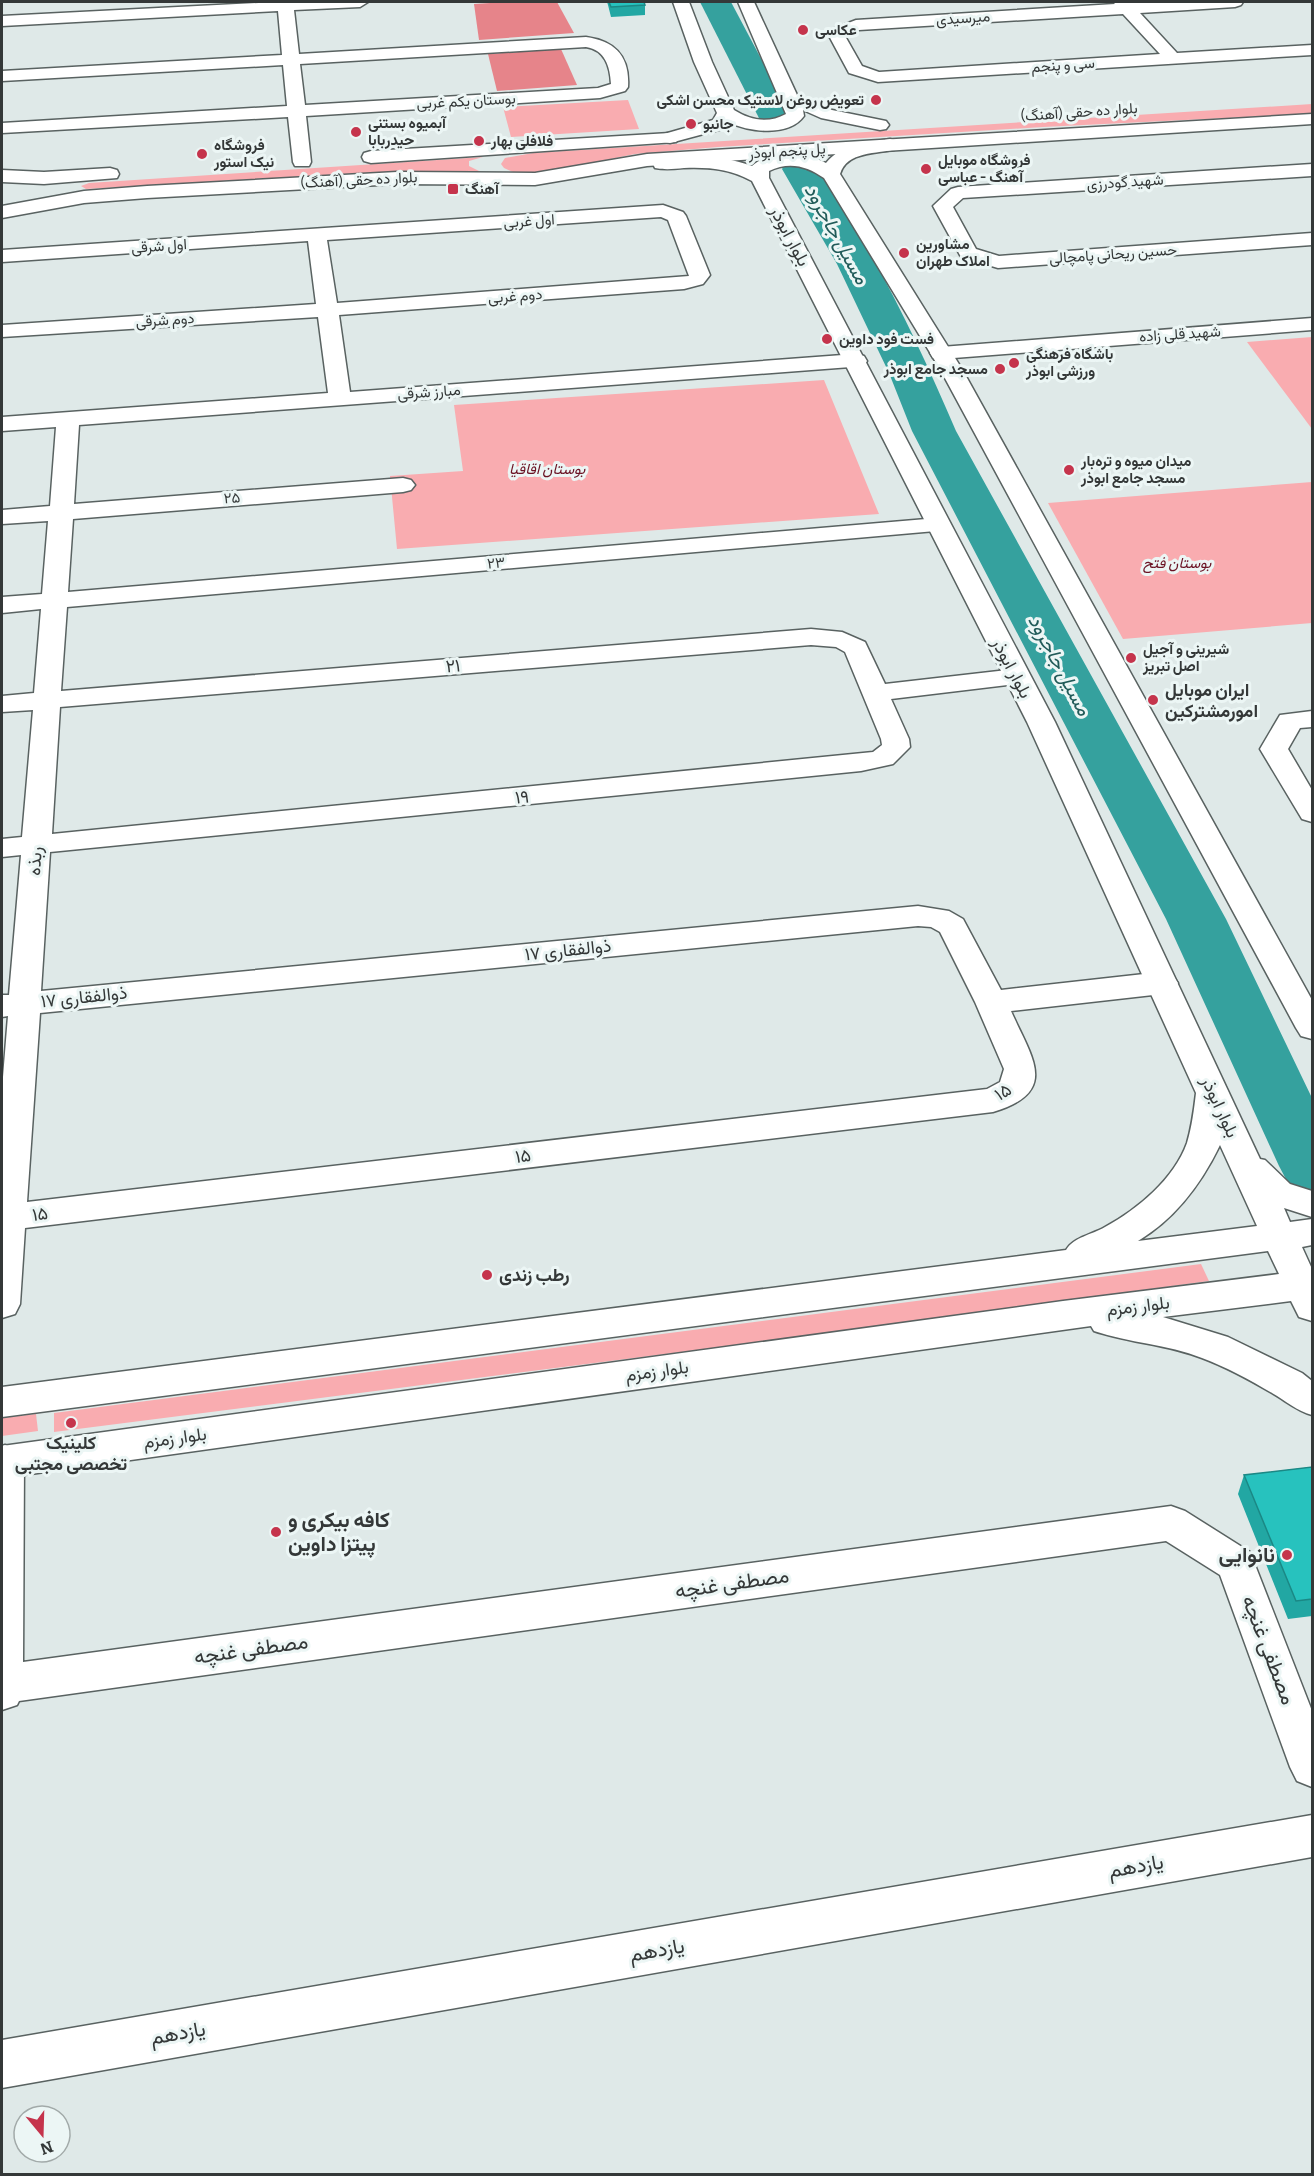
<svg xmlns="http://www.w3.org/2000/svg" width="1314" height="2176" font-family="Bitter,Vazirmatn,serif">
	<rect width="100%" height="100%" fill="#dfe9e8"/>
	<g fill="#f9acb0">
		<path d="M628 100 639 129 511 137 503 107Z"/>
		<path d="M1312 104V113L1306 114 1043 127 718 147 635 154 542 173 513 172 504 168 501 164 505 158 533 153Z"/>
		<path d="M483 157 469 161V166L485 174H397L271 178 86 189 81 186 89 183Z"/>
		<path d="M1312 337V429L1247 342Z"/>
		<path d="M824 380 879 514 397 549 390 476 463 471 454 405Z"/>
		<path d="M1312 482V623L1123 639 1048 503Z"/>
		<path d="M1201 1264 1209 1281 791 1338 54 1432V1413Z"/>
		<path d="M36 1414 38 1431 2 1436V1418Z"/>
	</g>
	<g fill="#e6848a">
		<path d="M506 2H557L574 33 479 40 474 4Z"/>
		<path d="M561 49 577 85 497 91 488 54Z"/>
	</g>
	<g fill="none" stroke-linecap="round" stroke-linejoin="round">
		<g fill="#35a19e" fill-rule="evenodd">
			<path d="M700 2H731L793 119 787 126 775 130 763 126Z"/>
			<path d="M800 158 813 161C871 245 916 337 956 431L1226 919 1312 1098V1190L1288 1183 1279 1166 1166 919 912 431 889 373 837 264 782 169 787 161Z"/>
		</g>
		<defs>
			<g id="street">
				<path d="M277 2H368L360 7 294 10 299 54 586 37C615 41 630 56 628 87L625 91 600 98 306 116 311 162 309 166H295L293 162 288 117 2 133V123L287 106 283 65 2 81V71L282 55 278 11 2 26V16ZM586 47C605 50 610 66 611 84L598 88 305 105 300 64Z"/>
				<path d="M1113 2H1243L1241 5 1235 7 1140 13 1177 53 1312 45V55L878 82 849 73 828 34 830 30 856 20 1115 4ZM1123 14 1160 54 879 72 862 66 845 36 859 30Z"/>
				<path d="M1312 164V176L963 198 953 207 976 249 999 256 1312 233V245L998 268 961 257 933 206 951 189 958 187Z"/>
				<path d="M663 205 683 212 686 216 710 275 703 284 684 289 339 315 350 392 856 354 864 356 867 361 864 366 79 425 74 504 403 478 411 480 415 485 411 490 403 492 73 519 68 592 938 518 947 520 950 525 947 530 67 607 61 691 811 629 842 632 865 642 885 684 1016 669 1025 671 1029 677 1025 683 891 699 909 739 910 747 893 764 861 771 50 852 41 991 918 906 949 911 963 919 1001 990 1162 972 1173 976 1178 983 1173 990 1162 994 1011 1011C1031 1057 1061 1092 993 1112L25 1228 20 1304 15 1314 2 1318V1089L8 1016 2 1017V995H9L21 855 2 857V839L22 837 33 710 2 712V696L34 693 41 609 2 613V597L42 594 48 521 2 524V510L50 506 56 427 2 431V417L328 393 318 317 2 337V325L316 304 308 241 2 262V250ZM661 217 668 220 689 276 337 303 327 240ZM811 645 836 647 845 652 881 739 882 745 873 752 52 834 60 707ZM918 926 931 927 940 932 975 1002 1004 1069 1000 1082 987 1089 27 1202 40 1013Z"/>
				<path d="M1312 318V330L941 359 933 358 930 353 933 348 941 347Z"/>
				<path d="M1312 711V727L1300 728 1288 749 1312 790V822L1302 819 1260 749 1280 715Z"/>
				<path d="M5 1445 19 1450 24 1461 23 1662 1171 1506 1185 1511 1250 1552 1312 1711V1787L1297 1781 1290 1767 1220 1575 1166 1541 19 1701 17 1705 2 1710V1446Z"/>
				<path d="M1312 1815V1857L2 2088V2040Z"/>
			</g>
			<g id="secondary">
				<path d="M673 2H689L712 62 734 110C750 120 768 124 786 114L738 2H754L797 95 832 110 886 121 889 125 886 129 880 130 821 118 803 110 804 116C789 137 750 132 730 123L726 128 670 143 664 142 661 138 664 134 713 120 717 113 694 62Z"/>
				<path d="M890 139 897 141 899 145 897 149C877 154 847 151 840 174L962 369 1312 1000V1039L1301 1036 1296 1028 940 369 824 178C807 166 789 161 769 171V178L1055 722 1260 1159 1265 1160 1290 1184 1312 1191V1217L1284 1208 1290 1222 1312 1219V1245L1302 1247 1312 1269V1321L1299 1317 1291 1301 1163 1317 1228 1337 1302 1373 1312 1381V1415C1297 1411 1286 1401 1272 1393 1250 1380 1226 1367 1202 1358 1167 1344 1129 1343 1094 1331L1091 1326 2 1478V1446L1063 1301 1279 1274 1268 1251 2 1417V1387L1066 1250C1074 1237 1091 1235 1105 1227 1138 1209 1174 1179 1187 1143 1192 1126 1194 1110 1196 1093L1027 722 752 181C730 169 709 167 684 168 674 169 665 170 655 168L653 164 655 160C686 153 723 155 752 166 771 149 805 152 826 163 841 144 868 143 890 139ZM1220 1145 1257 1226 1138 1241C1176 1218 1201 1184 1220 1145Z"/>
			</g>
			<g id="primary">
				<path d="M1312 114V124L647 166 535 185 397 184 147 198 84 203 2 218V206L84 191 147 186 397 172 535 173 647 154Z"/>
				<path d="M670 133 676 134 679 138 676 142 371 163 364 161 362 157 364 153 371 151Z"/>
				<path d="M110 168 117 170 119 174 117 178 44 184 2 182V170L44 172Z"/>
			</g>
		</defs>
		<use href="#street" stroke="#596261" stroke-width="3"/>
		<use href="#secondary" stroke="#596261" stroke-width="3"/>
		<use href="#primary" stroke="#596261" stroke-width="3"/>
		<use href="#street" fill="#fff" fill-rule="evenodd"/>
		<use href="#secondary" fill="#fff" fill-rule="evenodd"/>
		<use href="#primary" fill="#fff" fill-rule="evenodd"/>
	</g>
	<g fill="#22a7a3">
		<path d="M607 2H644L645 5V15L611 17 608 5Z"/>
		<path d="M1312 1467V1616L1288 1619 1238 1494 1244 1475Z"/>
	</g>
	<g fill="#27c2be" stroke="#1b8885" stroke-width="1.5">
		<path d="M609 2H644L645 5 611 7Z"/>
		<path d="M1312 1467V1599L1296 1601 1244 1475Z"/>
	</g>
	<g fill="#c5344c" stroke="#ecf6f5" stroke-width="2">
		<circle cx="803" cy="30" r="6"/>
		<circle cx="876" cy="100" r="6"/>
		<circle cx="691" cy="124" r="6"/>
		<circle cx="356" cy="132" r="6"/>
		<circle cx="479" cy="141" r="6"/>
		<circle cx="202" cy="154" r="6"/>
		<circle cx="926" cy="169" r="6"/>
		<rect x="447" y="183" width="12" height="12" rx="3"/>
		<circle cx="904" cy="253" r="6"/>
		<circle cx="827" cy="339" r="6"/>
		<circle cx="1014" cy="363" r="6"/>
		<circle cx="1000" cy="369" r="6"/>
		<circle cx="1069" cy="470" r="6"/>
		<circle cx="1131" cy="658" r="6"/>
		<circle cx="1153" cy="700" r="6"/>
		<circle cx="487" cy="1275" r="6"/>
		<circle cx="71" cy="1423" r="6"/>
		<circle cx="276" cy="1532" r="6"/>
		<circle cx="1287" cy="1555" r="6"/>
	</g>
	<g text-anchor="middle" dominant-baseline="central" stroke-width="6" stroke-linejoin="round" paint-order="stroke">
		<g font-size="15" fill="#343838" stroke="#ecf6f5">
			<text transform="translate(963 18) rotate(-4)">میرسیدی</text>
			<text transform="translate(1063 65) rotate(-4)">سی و پنجم</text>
			<text transform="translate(466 101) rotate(-3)">بوستان یکم غربی</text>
			<text transform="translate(1079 112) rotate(-4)">بلوار ده حقی (آهنگ)</text>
			<text transform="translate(787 151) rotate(-4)">پل پنجم ابوذر</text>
			<text transform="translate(359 180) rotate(-3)">بلوار ده حقی (آهنگ)</text>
			<text transform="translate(1125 182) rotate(-4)">شهید گودرزی</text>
			<text transform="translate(529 221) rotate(-4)">اول غربی</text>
			<text transform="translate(159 246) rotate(-4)">اول شرقی</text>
			<text transform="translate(1113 254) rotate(-4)">حسین ریحانی پامچالی</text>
			<text transform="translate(515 296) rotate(-4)">دوم غربی</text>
			<text transform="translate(165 320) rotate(-4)">دوم شرقی</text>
			<text transform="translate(1180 334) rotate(-4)">شهید قلی زاده</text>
			<text transform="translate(429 392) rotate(-4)">مبارز شرقی</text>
			<text transform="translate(232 498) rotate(-4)">۲۵</text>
			<text transform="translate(496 563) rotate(-5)">۲۳</text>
		</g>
		<g font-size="15" font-weight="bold" fill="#343838" stroke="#ecf6f5" text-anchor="start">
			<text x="815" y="30">عکاسى</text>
			<text x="864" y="100" text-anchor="end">تعویض روغن لاستیک محسن اشکی</text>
			<text x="368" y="123">آبمیوه بستنی<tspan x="368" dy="17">حیدربابا</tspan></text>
			<text x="703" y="124">جانبو</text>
			<text x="491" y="141">فلافلی بهار</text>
			<text x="214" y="145">فروشگاه<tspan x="214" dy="17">نیک استور</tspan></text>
			<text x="938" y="160">فروشگاه موبایل<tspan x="938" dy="17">آهنگ - عباسی</tspan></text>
			<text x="465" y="189">آهنگ</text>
			<text x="916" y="244">مشاورین<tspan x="916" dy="17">املاک طهران</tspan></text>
			<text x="839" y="339">فست فود داوین</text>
			<text x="1026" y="354">باشگاه فرهنگی<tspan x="1026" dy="17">ورزشی ابوذر</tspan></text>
			<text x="988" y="369" text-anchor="end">مسجد جامع ابوذر</text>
			<text x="1081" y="461">میدان میوه و تره‌بار<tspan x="1081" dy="17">مسجد جامع ابوذر</tspan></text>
			<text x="1143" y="649">شیرینی و آجیل<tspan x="1143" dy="17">اصل تبریز</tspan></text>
		</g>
		<g font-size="15" font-style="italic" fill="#6b1324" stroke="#ecf6f5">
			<text x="547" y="469">بوستان اقاقیا</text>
			<text x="1177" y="563">بوستان فتح</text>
		</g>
		<g font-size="18" fill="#343838" stroke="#ecf6f5">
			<text transform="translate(790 236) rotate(62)">بلوار ابوذر</text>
			<text transform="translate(453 666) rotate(-5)">۲۱</text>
			<text transform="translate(1012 668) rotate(62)">بلوار ابوذر</text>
			<text transform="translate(522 797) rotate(-6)">۱۹</text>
			<text transform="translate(35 861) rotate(-86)">ربذه</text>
			<text transform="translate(568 950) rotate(-6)">ذوالفقاری ۱۷</text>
			<text transform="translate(84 997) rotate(-6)">ذوالفقاری ۱۷</text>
			<text transform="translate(1003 1092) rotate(-31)">۱۵</text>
			<text transform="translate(1220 1107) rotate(65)">بلوار ابوذر</text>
			<text transform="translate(523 1156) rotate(-7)">۱۵</text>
			<text transform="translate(40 1214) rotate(-7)">۱۵</text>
			<text transform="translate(1138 1306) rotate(-7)">بلوار زمزم</text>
			<text transform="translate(657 1371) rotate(-8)">بلوار زمزم</text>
			<text transform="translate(175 1438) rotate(-8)">بلوار زمزم</text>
		</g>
		<g font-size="18" font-weight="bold" fill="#343838" stroke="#ecf6f5" text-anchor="start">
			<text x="1165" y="690">ایران موبایل<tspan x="1165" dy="21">امورمشترکین</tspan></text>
			<text x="499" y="1275">رطب زندی</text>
			<text x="71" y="1443" text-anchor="middle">کلینیک<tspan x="71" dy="21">تخصصی مجتبی</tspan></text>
		</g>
		<g font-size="20" font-style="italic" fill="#215b59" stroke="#ecf6f5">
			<text transform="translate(837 234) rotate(61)">مسیل جاجرود</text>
			<text transform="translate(1060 665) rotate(62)">مسیل جاجرود</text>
		</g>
		<g font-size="21" font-weight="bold" fill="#343838" stroke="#ecf6f5" text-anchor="start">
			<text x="288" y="1520">کافه بیکری و<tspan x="288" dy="24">پیتزا داوین</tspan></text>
			<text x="1275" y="1555" text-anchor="end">نانوایی</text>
		</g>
		<g font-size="21" fill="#343838" stroke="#ecf6f5">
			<text transform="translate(732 1583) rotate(-8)">مصطفی غنچه</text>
			<text transform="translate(251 1649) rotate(-8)">مصطفی غنچه</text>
			<text transform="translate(1269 1650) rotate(69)">مصطفی غنچه</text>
			<text transform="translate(1136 1866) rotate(-10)">یازدهم</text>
			<text transform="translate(657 1950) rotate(-10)">یازدهم</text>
			<text transform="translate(178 2033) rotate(-10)">یازدهم</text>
		</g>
	</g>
	<rect width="1314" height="2176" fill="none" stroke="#343838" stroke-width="6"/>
	<g transform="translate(42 2134) rotate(161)"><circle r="28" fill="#ecf6f5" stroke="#a2aaa9" stroke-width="1.5"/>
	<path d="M0-4.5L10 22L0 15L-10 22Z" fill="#c5344c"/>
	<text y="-9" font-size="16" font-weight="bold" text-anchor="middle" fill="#343838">N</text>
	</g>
</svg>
